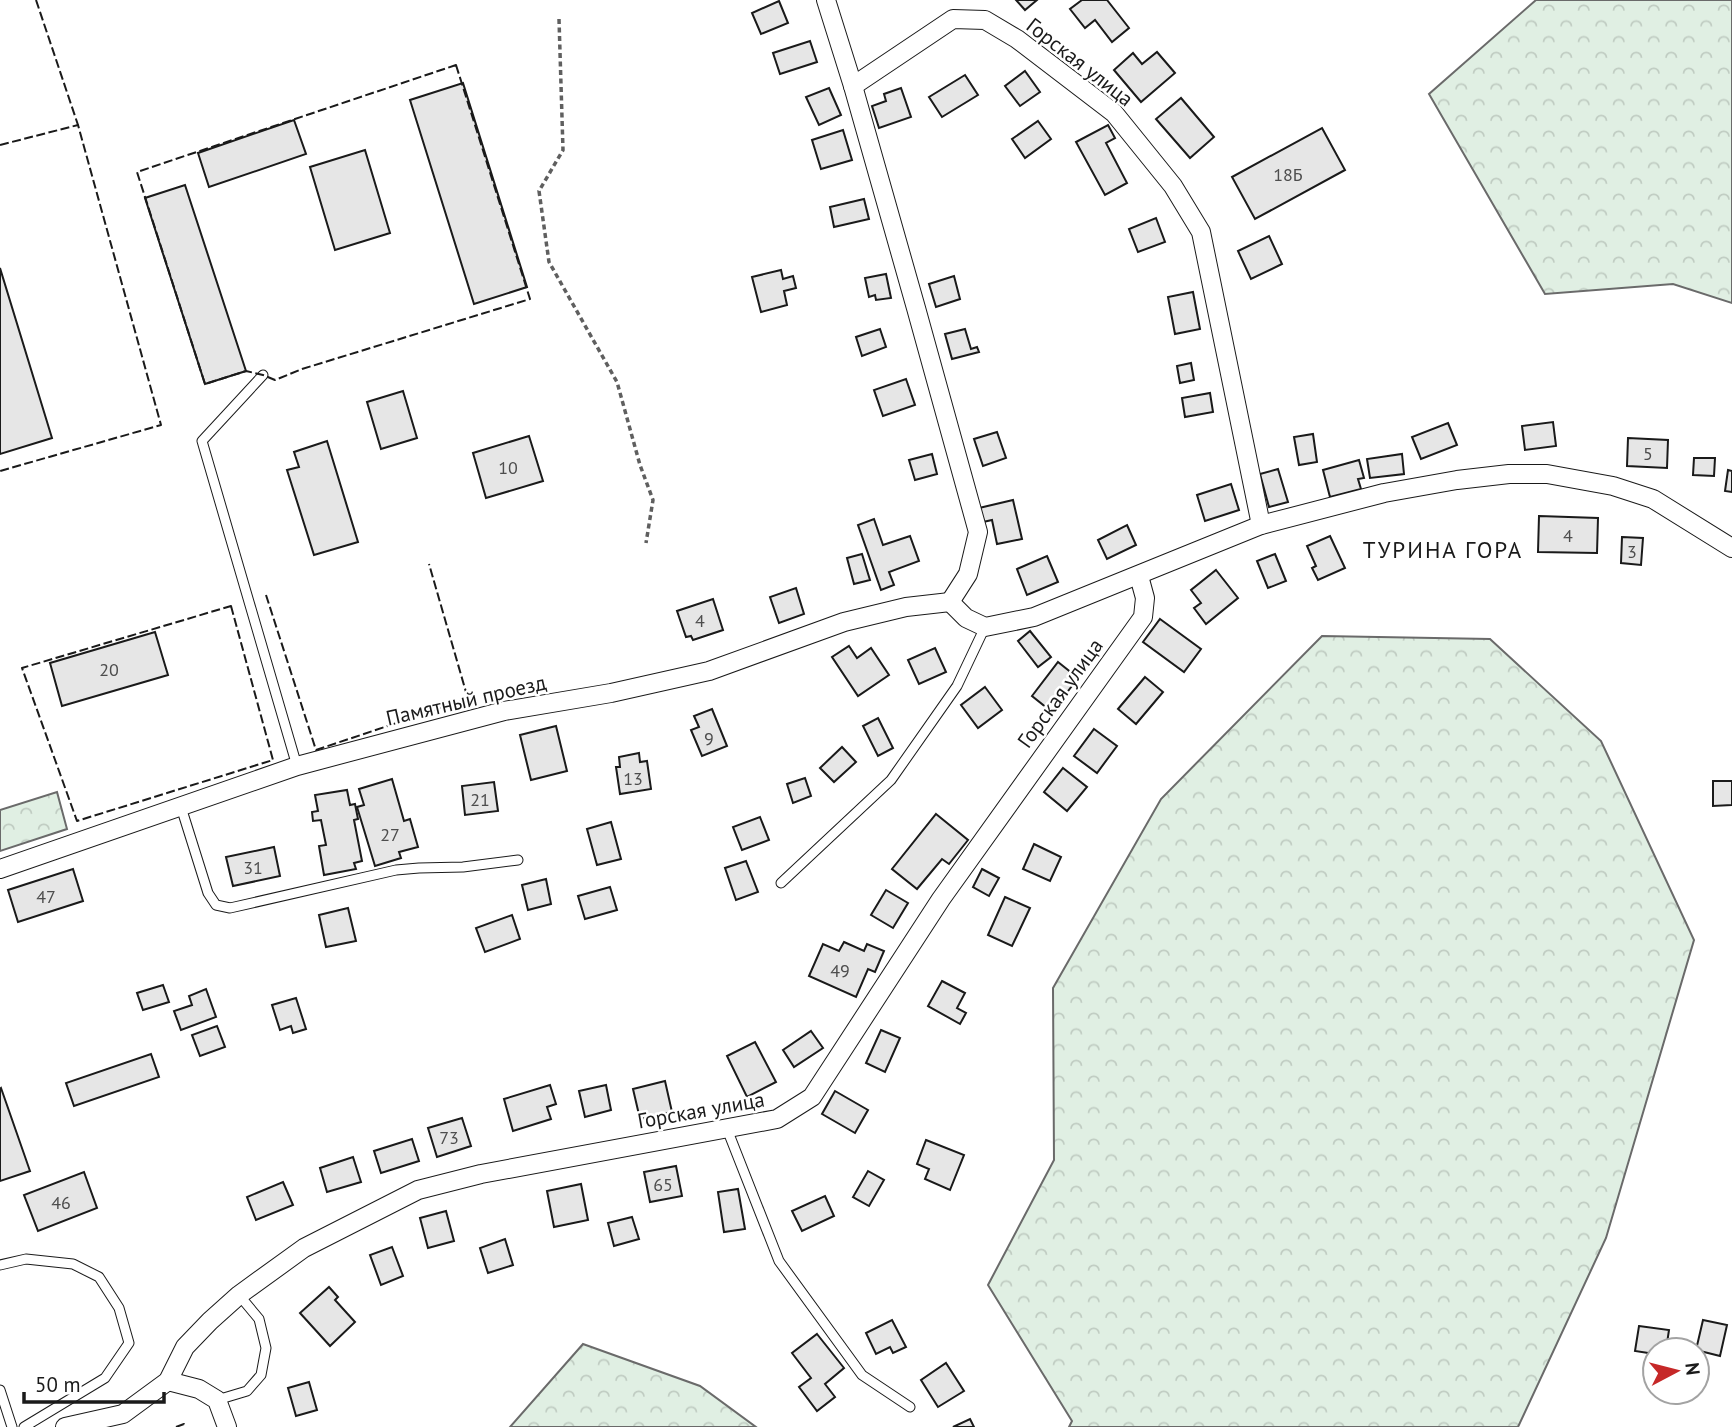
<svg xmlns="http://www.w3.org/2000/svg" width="1732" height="1427" font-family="'PT Sans',sans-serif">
	<defs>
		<pattern id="forest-crowns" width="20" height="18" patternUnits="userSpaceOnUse" patternTransform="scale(1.75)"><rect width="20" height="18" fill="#e0efe3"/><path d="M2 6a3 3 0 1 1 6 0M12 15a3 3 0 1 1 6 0" fill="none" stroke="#c0ccc2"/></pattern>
	</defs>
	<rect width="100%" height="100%" fill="#fff"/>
	<g fill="url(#forest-crowns)" stroke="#6a6a6a" stroke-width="2">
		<path d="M1536 0H1732V303L1673 284 1545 294 1429 94Z"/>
		<path d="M1322 636 1490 639 1601 741 1694 940 1606 1238 1518 1427H1069L1072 1421 988 1285 1054 1160 1053 988 1161 799Z"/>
		<path d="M57 792 67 829 0 851V810Z"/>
		<path d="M583 1344 700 1386 756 1427H510Z"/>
	</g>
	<g fill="#e6e6e6" stroke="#1a1a1a" stroke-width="2">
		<path d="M1016 0H1037L1025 10Z"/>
		<path d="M1082 0H1107L1129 28 1112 42 1095 20 1085 28 1070 9Z"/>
		<path d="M779 1 788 23 761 34 752 13Z"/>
		<path d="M810 41 817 62 780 74 773 53Z"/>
		<path d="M1157 52 1175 73 1141 102 1114 70 1133 53 1142 64Z"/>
		<path d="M1025 71 1040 92 1020 106 1005 86Z"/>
		<path d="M965 75 978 95 942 117 929 97Z"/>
		<path d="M463 83 527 287 474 304 410 100Z"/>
		<path d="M829 88 841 115 819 125 806 97Z"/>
		<path d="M901 88 911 117 879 128 872 106 886 101 884 94Z"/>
		<path d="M1181 98 1214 137 1190 158 1156 119Z"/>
		<path d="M294 120 306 154 209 187 198 153Z"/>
		<path d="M1038 121 1051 139 1025 158 1012 139Z"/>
		<path d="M1108 125 1115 138 1106 143 1127 183 1105 195 1076 142Z"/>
		<path d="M1322 128 1345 170 1255 219 1232 177Z"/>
		<path d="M843 130 852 160 821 169 812 140Z"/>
		<path d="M365 150 390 233 335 250 310 167Z"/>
		<path d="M185 185 246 371 205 384 145 198Z"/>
		<path d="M864 199 869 219 834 227 830 207Z"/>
		<path d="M1156 218 1165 242 1138 252 1129 229Z"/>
		<path d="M1269 236 1282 264 1251 279 1238 251Z"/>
		<path d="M0 268 52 438 0 454Z"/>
		<path d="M781 270 783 279 793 276 796 288 784 291 787 305 761 312 752 277Z"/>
		<path d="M886 274 891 298 876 300 875 295 869 297 865 278Z"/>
		<path d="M954 276 960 299 936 307 929 284Z"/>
		<path d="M1193 292 1200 329 1175 334 1168 297Z"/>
		<path d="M880 329 886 347 862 356 856 337Z"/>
		<path d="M965 329 971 349 977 347 979 352 952 359 945 334Z"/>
		<path d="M1191 363 1194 380 1180 383 1177 366Z"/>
		<path d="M906 379 915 405 883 416 874 390Z"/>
		<path d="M403 391 417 438 381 449 367 402Z"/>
		<path d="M1210 393 1213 412 1185 417 1182 398Z"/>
		<path d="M1553 422 1556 446 1525 450 1522 426Z"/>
		<path d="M1448 423 1457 445 1421 459 1412 437Z"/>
		<path d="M997 432 1006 458 983 466 974 439Z"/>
		<path d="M1313 434 1317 462 1299 465 1294 437Z"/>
		<path d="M529 436 543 481 486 498 473 453Z"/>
		<path d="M1628 438 1668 440 1667 468 1627 466Z"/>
		<path d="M327 441 358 542 314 555 287 470 299 467 294 452Z"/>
		<path d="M932 454 937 474 915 480 909 460Z"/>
		<path d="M1402 454 1404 474 1370 478 1367 459Z"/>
		<path d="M1694 458H1715L1714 476 1693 475Z"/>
		<path d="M1359 460 1364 478 1358 479 1361 489 1330 497 1323 470Z"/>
		<path d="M1278 469 1288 502 1269 507 1260 474Z"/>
		<path d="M1728 470 1732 471V492L1725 491Z"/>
		<path d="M1231 484 1239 510 1205 521 1197 495Z"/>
		<path d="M1013 500 1022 539 997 544 992 520 983 522 979 508Z"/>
		<path d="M1539 516 1598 518 1597 553 1538 552Z"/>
		<path d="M874 519 883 545 910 536 919 561 889 572 894 585 881 590 858 525Z"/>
		<path d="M1127 525 1136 545 1107 559 1098 540Z"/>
		<path d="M1330 536 1345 568 1318 580 1312 568 1316 566 1307 546Z"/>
		<path d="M1622 537 1643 538 1641 565 1621 563Z"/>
		<path d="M862 554 870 580 854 584 847 558Z"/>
		<path d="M1275 554 1286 581 1268 588 1257 561Z"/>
		<path d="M1047 556 1058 582 1027 595 1017 569Z"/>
		<path d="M1216 570 1238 598 1206 624 1194 608 1201 603 1191 590Z"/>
		<path d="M796 588 804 614 779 623 770 597Z"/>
		<path d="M713 599 723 630 693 640 691 636 686 637 677 611Z"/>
		<path d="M1160 619 1201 649 1184 672 1143 642Z"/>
		<path d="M1030 631 1051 657 1038 667 1018 641Z"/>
		<path d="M155 632 168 675 62 706 50 663Z"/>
		<path d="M849 646 857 658 871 648 889 675 858 696 832 657Z"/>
		<path d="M935 648 946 672 919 684 908 660Z"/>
		<path d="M1058 662 1078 678 1052 712 1032 696Z"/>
		<path d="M1145 677 1163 692 1136 724 1118 709Z"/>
		<path d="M985 687 1002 710 978 728 961 705Z"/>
		<path d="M712 709 727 746 702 756 691 730 699 727 694 716Z"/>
		<path d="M878 718 893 748 878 756 863 726Z"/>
		<path d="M556 726 567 771 531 780 520 735Z"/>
		<path d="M1094 729 1117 746 1097 773 1074 756Z"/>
		<path d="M842 747 856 762 834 782 820 768Z"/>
		<path d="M639 753 640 762 647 761 651 789 620 794 616 767H620L619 757Z"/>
		<path d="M1063 768 1087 787 1067 811 1044 792Z"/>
		<path d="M805 778 811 796 793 803 787 784Z"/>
		<path d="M392 779 404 821 410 819 418 847 399 852 401 858 375 866 357 807 364 805 359 789Z"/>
		<path d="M1713 781H1732V805L1713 806Z"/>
		<path d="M494 782 498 811 465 815 462 786Z"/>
		<path d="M347 790 350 805 355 804 358 819 354 820 362 861 354 863 356 869 324 875 319 846 326 845 321 820 313 821 312 812 318 811 315 795Z"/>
		<path d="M936 814 968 840 949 864 942 859 917 889 892 869Z"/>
		<path d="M760 817 769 840 742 850 733 827Z"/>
		<path d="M611 822 621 859 597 865 587 829Z"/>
		<path d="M1034 844 1061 857 1050 881 1023 869Z"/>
		<path d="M274 847 280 876 233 886 226 857Z"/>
		<path d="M746 861 758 892 736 900 725 868Z"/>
		<path d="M73 869 83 901 18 922 8 890Z"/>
		<path d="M982 869 999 878 989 896 973 887Z"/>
		<path d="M546 879 551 904 528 910 522 885Z"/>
		<path d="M610 887 617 910 585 919 578 896Z"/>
		<path d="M886 890 908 903 893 928 871 915Z"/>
		<path d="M1005 897 1030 908 1012 946 988 935Z"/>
		<path d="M348 908 356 941 326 947 319 915Z"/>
		<path d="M512 915 520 939 485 952 476 928Z"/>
		<path d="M844 942 864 951 867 944 884 951 875 972 868 969 856 997 809 976 823 944 839 951Z"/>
		<path d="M942 981 965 993 957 1008 966 1013 960 1024 928 1006Z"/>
		<path d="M163 985 169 1002 143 1010 137 993Z"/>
		<path d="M206 989 216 1017 181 1030 174 1011 192 1005 189 996Z"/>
		<path d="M296 998 306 1029 293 1033 291 1026 280 1030 272 1005Z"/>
		<path d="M217 1026 225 1047 200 1056 192 1035Z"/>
		<path d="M881 1030 900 1038 885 1072 866 1063Z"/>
		<path d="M811 1031 823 1048 794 1067 783 1050Z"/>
		<path d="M755 1042 776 1082 747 1097 727 1056Z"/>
		<path d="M151 1054 159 1077 74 1106 66 1083Z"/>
		<path d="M665 1081 672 1112 640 1119 633 1089Z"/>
		<path d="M550 1085 556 1104 547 1107 551 1119 513 1131 504 1099Z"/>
		<path d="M606 1085 611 1110 585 1117 579 1091Z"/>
		<path d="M1 1088 30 1171 0 1181V1089Z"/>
		<path d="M835 1091 868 1110 855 1133 822 1114Z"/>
		<path d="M462 1118 471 1146 437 1157 428 1128Z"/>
		<path d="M412 1139 419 1161 381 1173 374 1151Z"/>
		<path d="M926 1140 964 1155 950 1190 925 1179 929 1169 917 1164Z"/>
		<path d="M353 1157 361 1182 327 1192 320 1168Z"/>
		<path d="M676 1166 682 1196 650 1202 644 1172Z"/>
		<path d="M868 1171 884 1180 869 1206 853 1197Z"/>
		<path d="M84 1172 97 1208 38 1231 24 1195Z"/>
		<path d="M283 1182 293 1205 256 1220 247 1197Z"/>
		<path d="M581 1184 588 1220 554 1227 547 1191Z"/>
		<path d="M738 1189 745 1229 724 1232 718 1192Z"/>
		<path d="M825 1196 834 1216 802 1231 792 1211Z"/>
		<path d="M446 1211 454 1241 428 1248 420 1218Z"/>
		<path d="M632 1217 639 1239 614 1246 608 1223Z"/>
		<path d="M505 1239 513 1265 488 1273 480 1248Z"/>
		<path d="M392 1247 403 1276 381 1285 370 1255Z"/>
		<path d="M329 1287 338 1297 335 1300 355 1322 330 1346 300 1313Z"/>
		<path d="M892 1320 906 1347 893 1353 890 1347 876 1354 866 1333Z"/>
		<path d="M1703 1320 1727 1325 1720 1356 1696 1350Z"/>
		<path d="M1639 1326 1669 1330 1666 1350H1655V1354L1635 1351Z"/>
		<path d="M817 1334 844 1368 825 1384 835 1397 817 1411 799 1387 811 1378 792 1353Z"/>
		<path d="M946 1363 964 1391 938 1407 921 1380Z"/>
		<path d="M309 1382 317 1410 296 1416 288 1388Z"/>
		<path d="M970 1419 974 1427H953Z"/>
	</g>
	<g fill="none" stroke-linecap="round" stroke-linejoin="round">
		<defs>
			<g id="service">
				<path d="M263 375 202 441 297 766"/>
				<path d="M181 807 208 893 216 905 230 908 396 870 419 868 463 867 518 860"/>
				<path d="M781 883 891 780 957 686 985 627"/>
				<path d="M727 1129 779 1261 862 1375 910 1407"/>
				<path d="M0 1265 26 1259 73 1264 99 1277 119 1308 129 1343 105 1378 24 1427"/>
				<path d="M0 1390 12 1427"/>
				<path d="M217 1400 247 1391 261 1375 266 1348 259 1319 239 1295"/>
			</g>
			<g id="minor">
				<path d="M826 0 853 86 916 308 978 532 968 574 950 602"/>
				<path d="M853 86 953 19 985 20 1017 39 1114 113 1173 186 1201 232 1261 525"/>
				<path d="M950 602 966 618 985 627 1034 617 1261 525 1384 493 1457 480 1509 474H1547L1613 486 1653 499 1732 548"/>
				<path d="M0 869 297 766 504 711 611 693 709 671 844 622 906 607 950 602"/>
				<path d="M168 1381 199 1389 217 1400 227 1427"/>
				<path d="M65 1427 123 1414 168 1381 185 1347 210 1321 239 1295 304 1248 418 1190 481 1174 777 1119 812 1097 941 899 1143 617 1145 598 1139 576"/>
			</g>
		</defs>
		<use href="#service" stroke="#1a1a1a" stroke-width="11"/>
		<use href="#minor" stroke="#1a1a1a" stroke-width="20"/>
		<path stroke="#5f5f5f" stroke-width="3.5" stroke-dasharray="5 3.5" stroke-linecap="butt" d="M559 19 563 150 539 191 549 262 617 382 640 465 653 500 646 543"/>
		<use href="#service" stroke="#fff" stroke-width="9"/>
		<use href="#minor" stroke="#fff" stroke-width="18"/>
		<g stroke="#1a1a1a" stroke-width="2" stroke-dasharray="9 3.5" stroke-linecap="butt">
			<path d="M36 0 78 125"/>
			<path d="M456 65 530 299 302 369 275 380 263 375 246 371 205 384 137 172Z"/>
			<path d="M0 145 78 125 161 425 0 471"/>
			<path d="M266 595 316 750 468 699 429 564"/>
			<path d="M231 606 273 760 77 821 22 668Z"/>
			<path d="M176 1427 184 1424 185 1427"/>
		</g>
	</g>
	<g text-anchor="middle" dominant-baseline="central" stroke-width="5" stroke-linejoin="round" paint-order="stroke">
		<g font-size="18" fill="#4d4d4d">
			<text x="1288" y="174">18Б</text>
			<text x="1648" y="453">5</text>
			<text x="508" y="467">10</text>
			<text x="1568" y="535">4</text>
			<text x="1632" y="551">3</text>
			<text x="700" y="620">4</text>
			<text x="109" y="669">20</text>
			<text x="709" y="738">9</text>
			<text x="633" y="778">13</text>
			<text x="480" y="799">21</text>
			<text x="390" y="834">27</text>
			<text x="253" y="867">31</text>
			<text x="46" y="896">47</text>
			<text x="840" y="970">49</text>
			<text x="449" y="1137">73</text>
			<text x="663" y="1184">65</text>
			<text x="61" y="1202">46</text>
		</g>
		<g font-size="21" fill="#1a1a1a" stroke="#fff">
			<text transform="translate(1080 62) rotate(38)">Горская улица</text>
			<text transform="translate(1060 693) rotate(-54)">Горская улица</text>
			<text transform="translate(466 700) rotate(-13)">Памятный проезд</text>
			<text transform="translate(701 1110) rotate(-10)">Горская улица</text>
		</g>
		<g font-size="23" letter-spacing="2" fill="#1a1a1a" stroke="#fff">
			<text x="1443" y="549">ТУРИНА ГОРА</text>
		</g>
	</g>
	<g transform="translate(1676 1371) rotate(83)"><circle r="33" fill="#ffffff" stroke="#a3a3a3" stroke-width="2"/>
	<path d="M0-5L12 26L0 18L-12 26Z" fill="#c62828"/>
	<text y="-10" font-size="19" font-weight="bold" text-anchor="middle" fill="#1a1a1a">N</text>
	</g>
	<path d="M24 1392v10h140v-10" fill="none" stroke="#1a1a1a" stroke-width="3.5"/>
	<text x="35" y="1392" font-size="21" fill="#1a1a1a" stroke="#ffffff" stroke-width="5" paint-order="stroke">50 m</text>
</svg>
